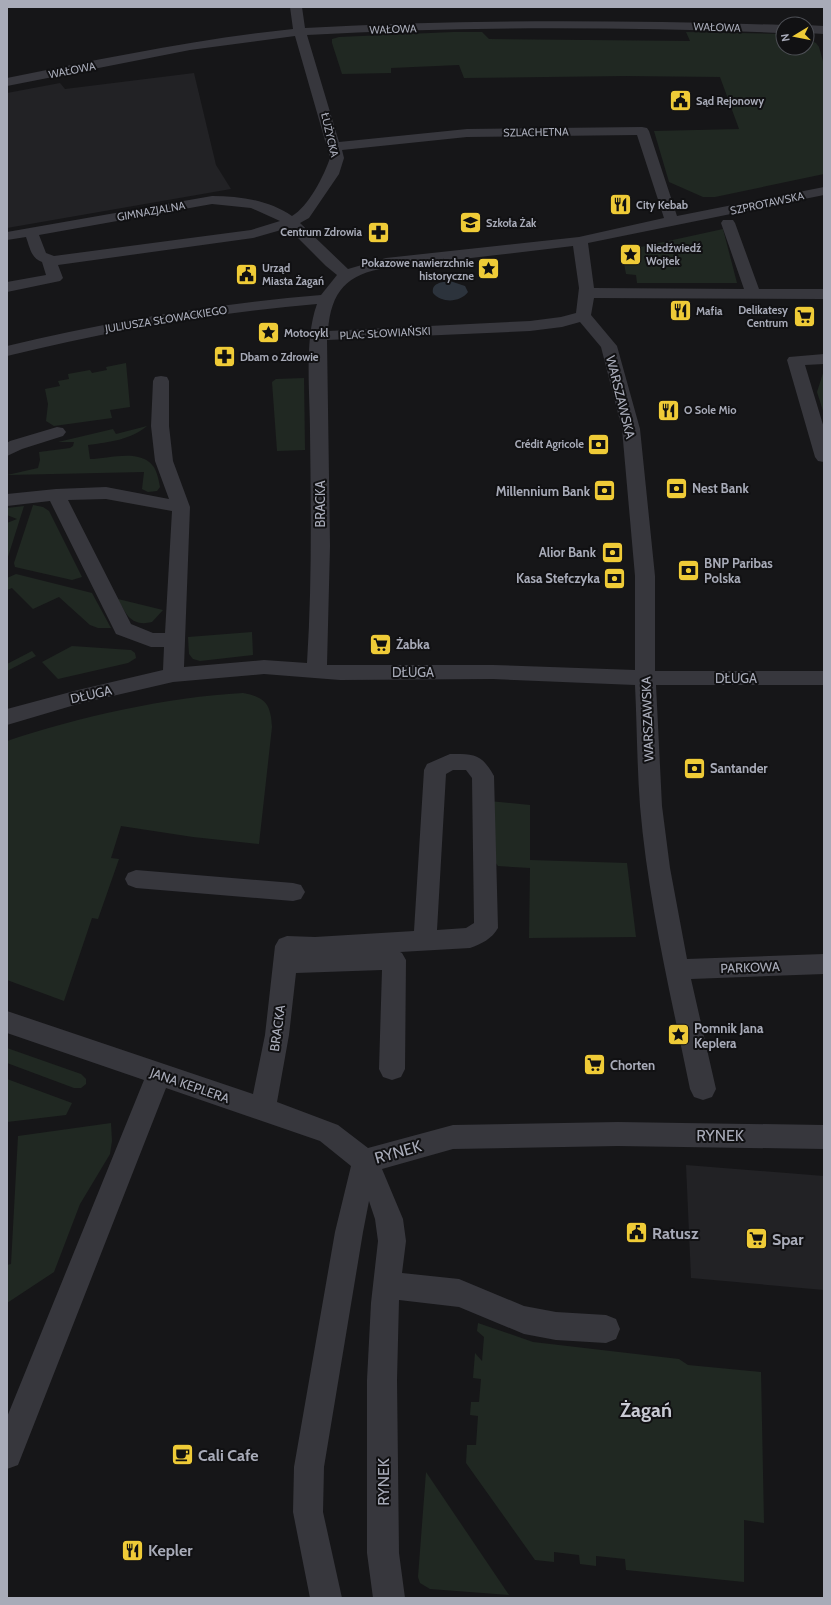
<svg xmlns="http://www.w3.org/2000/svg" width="831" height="1605" font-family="Cabin,sans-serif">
	<rect width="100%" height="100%" fill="#161618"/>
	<g fill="#222225">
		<path d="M194 73 216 165 231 189 7 228V93L60 83 65 89Z"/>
		<path d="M686 1165 824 1176V1290L691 1278Z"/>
	</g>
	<g fill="#202822">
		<path d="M453 32H482L489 39 690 41 686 32 783 34V48H807V39L816 43 819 47 824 65V174L715 197H703L669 182 654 131 739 129 720 77 625 76 464 78 459 65 391 68V73L342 74 332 43V39L339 37Z"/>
		<path d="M723 229 737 283H637L636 275 626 274 622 253 627 250Z"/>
		<path d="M126 363 130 407 110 410 112 418 54 426 46 421 48 404 45 389 60 386 58 381 69 379 68 374 90 370 92 373 107 370 106 367Z"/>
		<path d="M824 370V414L817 392Z"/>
		<path d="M304 378 305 450 277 451 272 382 276 379Z"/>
		<path d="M147 426C130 440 110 442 88 445L90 459C107 459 140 448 153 466 157 471 159 481 160 487L157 491 148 492 142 489 144 472 7 475 38 468 40 460 39 452 70 448 73 446 74 442H58L113 429 116 434Z"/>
		<path d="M33 505 43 507 49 511 82 577 72 580 15 567 14 563Z"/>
		<path d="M24 506 7 560V523L17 519 7 515V508Z"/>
		<path d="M16 574 92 593 111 628H98L90 625 59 597 33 609 12 588 7 590V578Z"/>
		<path d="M118 599 163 610 152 622C132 627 126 615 118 599Z"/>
		<path d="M252 632 253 655 200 661 193 659 189 654 188 637Z"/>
		<path d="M72 646 131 650 135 653 136 658 128 663 58 679 42 662Z"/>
		<path d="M32 651 36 656 7 671V664Z"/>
		<path d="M243 693C265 697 271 704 272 727L259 844 193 837 121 826 111 858 119 859 98 919 92 918 64 1001 7 980V741C78 717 168 697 243 693Z"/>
		<path d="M489 801 530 805V860L627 863 636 937 529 938 530 868 498 866 489 854Z"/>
		<path d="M7 1048 81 1074 86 1079V1084L81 1088H74L7 1063Z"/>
		<path d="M7 1079 72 1103 66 1115 7 1122Z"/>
		<path d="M111 1123 112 1141 110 1154 80 1204 54 1272 7 1303V1265L11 1264 18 1136Z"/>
		<path d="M478 1323 533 1342 679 1359 688 1365 761 1372 764 1523 744 1520V1582L626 1570 625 1559 596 1556V1566L580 1564 579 1555 554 1552V1562L535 1560 466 1463 467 1445H476L478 1416 470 1415 471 1402H479L481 1379 473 1378 475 1353 482 1361 484 1337 477 1331Z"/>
		<path d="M426 1472 509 1595 430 1589 420 1583 418 1577Z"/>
	</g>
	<path fill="#2c333c" d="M450 281 465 286 468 292C460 303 441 303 433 293 431 283 442 282 450 281Z"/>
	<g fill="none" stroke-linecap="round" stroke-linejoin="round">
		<g fill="#37373d" fill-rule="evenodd">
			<path d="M290 7H302L305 28C465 19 624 20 783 25V33C624 27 466 26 307 35L339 142 467 129 642 127 647 128 649 131 677 216 824 187V195L588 243 594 288 744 289 721 223 723 220H733L735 223 759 289H824V299L594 298 591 315 617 346 640 429 655 576V671H824V685H656L662 806 670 868 687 959 824 954V974L691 979 716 1089 712 1097 703 1100 694 1097 690 1089C671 996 648 901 640 806 637 766 637 725 635 685L493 679 340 680 264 674 173 682 78 704 7 725V709L78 690 163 670 164 647H151L116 634 50 501 7 506V494L56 489 106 487 169 499 155 461 151 426 153 381 155 377 161 376 167 377 169 381V426L173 461 190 507 184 667 264 660 307 663C312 586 311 509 310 432 310 395 304 339 317 304 212 313 109 331 7 356V346C111 321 215 304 321 295L337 275 326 266 288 228 253 238 58 265 63 278 60 281 7 292V282L46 275 42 262C31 258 30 248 26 237L7 240V232L212 196C240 196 268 200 292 216 308 207 324 176 330 158L295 36 190 50 7 86V78C102 59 197 39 293 29ZM637 135 664 218 579 237 386 258 348 269 300 223 309 218 339 174 344 158 342 150 467 137ZM212 204 251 208 280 221 251 230 54 256 46 253 39 235ZM573 246 579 288 576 313 561 317 530 321 328 331C331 291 347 274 386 268ZM580 322 601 347 622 429 635 576V670L493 665H327L330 546 327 340 530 331 562 327ZM106 499 172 511 165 633H153L131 624 68 500Z"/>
			<path d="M807 25 824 26V34L807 33Z"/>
			<path d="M824 354V364L805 365 824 428V462L818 461 815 457 787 360 789 357Z"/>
			<path d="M57 427 63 428 66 432 63 436 22 449 7 456V443L10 441Z"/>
			<path d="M450 754C474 754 481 753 494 776L498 928C492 939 481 944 470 948L400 952 402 953 406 960 405 1069 401 1077 392 1080 383 1077 379 1069 382 970 296 973 289 1035 277 1102 338 1125 368 1148 453 1125 618 1122 824 1125V1149L618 1146 453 1149 382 1169 403 1219 406 1241 402 1273 459 1279 524 1306 556 1312 606 1315 616 1319 620 1329 616 1339 606 1343 556 1340 524 1334 459 1307 399 1300 397 1380 399 1553 405 1598H373L367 1553V1380L371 1303 378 1241 375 1219 369 1201 363 1232 324 1467 323 1512 342 1598H310L293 1512 294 1467 335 1232 351 1166 320 1141 166 1088 18 1465 7 1469V1417L144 1080 7 1033V1011L253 1094 265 1035 275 946 279 939 287 936 315 937 414 931 424 770 427 764ZM453 770H466L472 778 474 923 466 928 437 930 446 774Z"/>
			<path d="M136 870 293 883 301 885 305 892 301 899 293 901 136 888 128 885 125 879 128 873Z"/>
		</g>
	</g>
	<defs>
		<symbol id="civic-square" viewBox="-11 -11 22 22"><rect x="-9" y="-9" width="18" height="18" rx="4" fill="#efcb37" stroke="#111113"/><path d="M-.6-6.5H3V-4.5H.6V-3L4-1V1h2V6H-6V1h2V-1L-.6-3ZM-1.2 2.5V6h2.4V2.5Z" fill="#111"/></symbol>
		<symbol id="restaurant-square" viewBox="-11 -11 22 22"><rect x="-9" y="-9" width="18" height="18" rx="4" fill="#efcb37" stroke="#111113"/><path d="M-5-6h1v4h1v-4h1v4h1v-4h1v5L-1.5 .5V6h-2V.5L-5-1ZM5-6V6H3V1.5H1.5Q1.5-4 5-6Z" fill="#111"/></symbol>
		<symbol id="school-square" viewBox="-11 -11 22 22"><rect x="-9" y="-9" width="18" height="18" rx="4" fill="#efcb37" stroke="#111113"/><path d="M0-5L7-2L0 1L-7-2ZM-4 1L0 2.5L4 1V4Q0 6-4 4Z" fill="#111"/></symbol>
		<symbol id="pharmacy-square" viewBox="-11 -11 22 22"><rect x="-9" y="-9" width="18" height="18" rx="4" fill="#efcb37" stroke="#111113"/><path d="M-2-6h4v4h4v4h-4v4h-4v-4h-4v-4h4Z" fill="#111"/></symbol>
		<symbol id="sight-square" viewBox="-11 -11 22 22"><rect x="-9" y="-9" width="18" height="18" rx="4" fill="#efcb37" stroke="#111113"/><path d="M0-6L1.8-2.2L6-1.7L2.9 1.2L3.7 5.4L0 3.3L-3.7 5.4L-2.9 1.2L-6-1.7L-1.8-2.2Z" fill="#111"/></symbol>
		<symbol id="supermarket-square" viewBox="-11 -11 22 22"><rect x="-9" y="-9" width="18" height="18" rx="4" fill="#efcb37" stroke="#111113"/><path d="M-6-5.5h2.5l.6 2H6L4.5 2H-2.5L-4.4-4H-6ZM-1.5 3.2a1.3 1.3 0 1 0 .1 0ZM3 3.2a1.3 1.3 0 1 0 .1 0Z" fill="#111"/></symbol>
		<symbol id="bank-square" viewBox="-11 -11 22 22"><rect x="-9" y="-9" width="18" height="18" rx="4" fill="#efcb37" stroke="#111113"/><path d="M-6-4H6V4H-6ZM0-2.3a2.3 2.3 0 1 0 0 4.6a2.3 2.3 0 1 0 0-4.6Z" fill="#111"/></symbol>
		<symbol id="cafe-square" viewBox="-11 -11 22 22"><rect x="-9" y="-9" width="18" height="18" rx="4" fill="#efcb37" stroke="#111113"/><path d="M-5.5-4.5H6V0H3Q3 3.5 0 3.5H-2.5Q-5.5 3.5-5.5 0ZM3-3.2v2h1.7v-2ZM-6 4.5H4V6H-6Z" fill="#111"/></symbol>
	</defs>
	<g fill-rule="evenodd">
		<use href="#civic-square" x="668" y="88" width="25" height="25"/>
		<use href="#restaurant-square" x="608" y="192" width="25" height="25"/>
		<use href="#school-square" x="458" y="210" width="25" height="25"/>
		<use href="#pharmacy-square" x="366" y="220" width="25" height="25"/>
		<use href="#sight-square" x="618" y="242" width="25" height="25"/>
		<use href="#sight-square" x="476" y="256" width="25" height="25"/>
		<use href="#civic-square" x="234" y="262" width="25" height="25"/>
		<use href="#restaurant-square" x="668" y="298" width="25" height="25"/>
		<use href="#supermarket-square" x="792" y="304" width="25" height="25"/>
		<use href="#sight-square" x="256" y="320" width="25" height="25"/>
		<use href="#pharmacy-square" x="212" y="344" width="25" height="25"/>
		<use href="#restaurant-square" x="656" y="398" width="25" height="25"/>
		<use href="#bank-square" x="586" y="432" width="25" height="25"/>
		<use href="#bank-square" x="664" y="476" width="25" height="25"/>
		<use href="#bank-square" x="592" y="478" width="25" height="25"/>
		<use href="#bank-square" x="600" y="540" width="25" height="25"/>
		<use href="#bank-square" x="676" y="558" width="25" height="25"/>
		<use href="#bank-square" x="602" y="566" width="25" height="25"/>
		<use href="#supermarket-square" x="368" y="632" width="25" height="25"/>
		<use href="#bank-square" x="682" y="756" width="25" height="25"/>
		<use href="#sight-square" x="666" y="1022" width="25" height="25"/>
		<use href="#supermarket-square" x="582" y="1052" width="25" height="25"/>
		<use href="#civic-square" x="624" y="1220" width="25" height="25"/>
		<use href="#supermarket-square" x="744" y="1226" width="25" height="25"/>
		<use href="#cafe-square" x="170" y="1442" width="25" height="25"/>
		<use href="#restaurant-square" x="120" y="1538" width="25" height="25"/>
	</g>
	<g text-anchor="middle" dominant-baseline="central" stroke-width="4" stroke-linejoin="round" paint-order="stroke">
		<g font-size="11" fill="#a8abb8" stroke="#111113">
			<text transform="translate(717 27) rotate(2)">WAŁOWA</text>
			<text transform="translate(393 29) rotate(-2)">WAŁOWA</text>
			<text transform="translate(72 70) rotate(-11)">WAŁOWA</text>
			<text transform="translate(536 132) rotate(-1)">SZLACHETNA</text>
			<text transform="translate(330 135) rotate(77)">ŁUŻYCKA</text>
			<text transform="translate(767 203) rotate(-12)">SZPROTAWSKA</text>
			<text transform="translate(151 211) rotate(-10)">GIMNAZJALNA</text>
			<text transform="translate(166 319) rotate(-9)">JULIUSZA SŁOWACKIEGO</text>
			<text transform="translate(385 333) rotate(-3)">PLAC SŁOWIAŃSKI</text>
		</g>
		<g font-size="11" font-weight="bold" fill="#a8abb8" stroke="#111113" text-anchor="start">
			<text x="696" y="101">Sąd Rejonowy</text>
			<text x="636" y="205">City Kebab</text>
			<text x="486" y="223">Szkoła Żak</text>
			<text x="362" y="232" text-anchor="end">Centrum Zdrowia</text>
			<text x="646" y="248">Niedźwiedź<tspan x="646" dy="13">Wojtek</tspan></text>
			<text x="474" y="263" text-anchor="end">Pokazowe nawierzchnie<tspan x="474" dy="13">historyczne</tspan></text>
			<text x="262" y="268">Urząd<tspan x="262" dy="13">Miasta Żagań</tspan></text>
			<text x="788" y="310" text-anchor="end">Delikatesy<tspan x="788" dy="13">Centrum</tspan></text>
			<text x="696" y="311">Mafia</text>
			<text x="284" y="333">Motocykl</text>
			<text x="240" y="357">Dbam o Zdrowie</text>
			<text x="684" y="410">O Sole Mio</text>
			<text x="584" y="444" text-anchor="end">Crédit Agricole</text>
		</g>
		<g font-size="13" fill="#a8abb8" stroke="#111113">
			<text transform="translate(621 397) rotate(76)">WARSZAWSKA</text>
			<text transform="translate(320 504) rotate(-90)">BRACKA</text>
			<text x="413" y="672">DŁUGA</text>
			<text x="736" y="678">DŁUGA</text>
			<text transform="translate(91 694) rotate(-13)">DŁUGA</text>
			<text transform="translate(647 719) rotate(-92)">WARSZAWSKA</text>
			<text transform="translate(750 967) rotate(-2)">PARKOWA</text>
			<text transform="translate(277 1028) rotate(-82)">BRACKA</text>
			<text transform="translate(190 1085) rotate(19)">JANA KEPLERA</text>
		</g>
		<g font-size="13" font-weight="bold" fill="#a8abb8" stroke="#111113" text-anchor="start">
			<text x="692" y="488">Nest Bank</text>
			<text x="590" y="491" text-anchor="end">Millennium Bank</text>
			<text x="596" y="552" text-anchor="end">Alior Bank</text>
			<text x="704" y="563">BNP Paribas<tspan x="704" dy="15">Polska</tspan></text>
			<text x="600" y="578" text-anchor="end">Kasa Stefczyka</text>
			<text x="396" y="644">Żabka</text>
			<text x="710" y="768">Santander</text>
			<text x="694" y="1028">Pomnik Jana<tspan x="694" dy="15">Keplera</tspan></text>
			<text x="610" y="1065">Chorten</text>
		</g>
		<g font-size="16" fill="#a8abb8" stroke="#111113">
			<text x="720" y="1135">RYNEK</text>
			<text transform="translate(398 1152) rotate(-16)">RYNEK</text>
			<text transform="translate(383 1482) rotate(-90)">RYNEK</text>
		</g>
		<g font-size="16" font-weight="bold" fill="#a8abb8" stroke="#111113" text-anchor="start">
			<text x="652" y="1233">Ratusz</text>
			<text x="772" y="1239">Spar</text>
			<text x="198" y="1455">Cali Cafe</text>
			<text x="148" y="1550">Kepler</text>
		</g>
		<g font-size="20" font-weight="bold" fill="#c9cbd4" stroke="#111113">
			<text x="646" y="1410">Żagań</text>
		</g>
	</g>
	<rect width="831" height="1605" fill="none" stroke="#a8abb8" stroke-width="16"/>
	<g transform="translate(795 36) rotate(260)"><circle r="19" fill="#111113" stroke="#4d4f55"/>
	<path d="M0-3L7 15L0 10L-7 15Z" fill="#efcb37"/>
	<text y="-6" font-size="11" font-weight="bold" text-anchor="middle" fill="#a8abb8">N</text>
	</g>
</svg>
